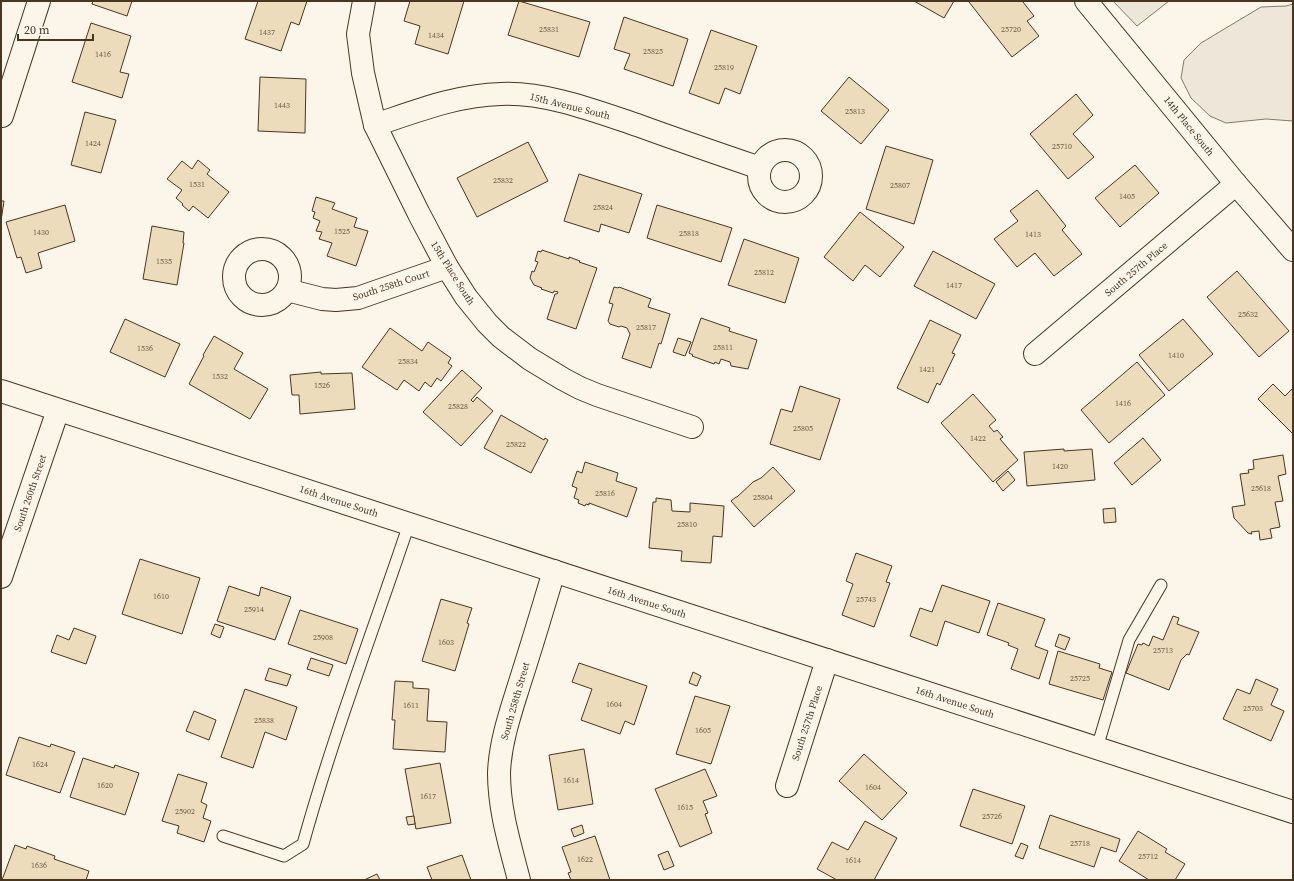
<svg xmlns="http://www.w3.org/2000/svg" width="1294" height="881" font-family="'Source Serif 4',serif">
	<rect width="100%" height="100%" fill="#fbf6e9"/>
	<path fill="#ede6d9" stroke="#887966" d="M1293 4V121L1266 119 1226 123 1210 116 1191 98 1181 78 1184 60 1201 43 1261 7 1286 6Z"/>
	<path fill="#ede7d9" stroke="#887966" d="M1113 1H1169L1137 26Z"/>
	<g fill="#ecdcbc" stroke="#4a3520">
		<path d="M93 1H132L127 16 92 4Z"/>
		<path d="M258 1H307L299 25 291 22 281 51 245 39Z"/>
		<path d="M410 1H464L448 54 415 44 420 26 404 21Z"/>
		<path d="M519 1 590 22 579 57 508 35Z"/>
		<path d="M914 1H954L944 18Z"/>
		<path d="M971 1H1024L1023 2 1034 16 1027 21 1039 36 1012 57 969 2Z"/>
		<path d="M624 17 688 39 673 86 624 69 630 54 614 49Z"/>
		<path d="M91 23 131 36 120 72 129 74 122 98 72 82Z"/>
		<path d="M711 30 757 46 740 94 725 88 719 104 689 93Z"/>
		<path d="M260 77 306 79 305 133 258 131Z"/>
		<path d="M849 77 889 110 861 144 821 111Z"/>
		<path d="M1076 94 1093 115 1073 134 1094 157 1068 179 1030 134Z"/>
		<path d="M85 112 116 120 101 173 71 165Z"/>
		<path d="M528 142 548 181 477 217 457 178Z"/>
		<path d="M886 146 933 160 914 224 866 209Z"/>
		<path d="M198 160 210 170 207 174 229 192 208 218 193 206 189 211 182 205 183 204 176 198 182 190 167 179 182 161 192 169Z"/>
		<path d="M1135 165 1159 193 1120 227 1095 198Z"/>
		<path d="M579 174 642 194 629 233 601 224 599 232 564 221Z"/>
		<path d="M1037 190 1066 226 1062 230 1082 254 1054 276 1035 253 1017 267 994 239 1018 221 1010 211Z"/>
		<path d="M316 197 335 203 332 209 357 218 354 227 368 231 356 266 327 256 332 243 319 239 322 232 316 231 320 221 313 218 315 212 312 211Z"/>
		<path d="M1 201H4L1 221Z"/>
		<path d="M65 205 75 241 38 253 42 268 26 273 21 257 17 258 6 222Z"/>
		<path d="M657 205 732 228 721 262 647 238Z"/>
		<path d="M860 212 904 247 880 277 865 265 853 281 824 257Z"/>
		<path d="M152 226 184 232 183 243H184L177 285 143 279Z"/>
		<path d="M744 239 799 258 785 303 728 285Z"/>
		<path d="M542 250 569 259V257L580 261 579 262 597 268 576 329 547 319 555 294H557L558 292 554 291 553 293 541 289 542 288 534 285 530 278 532 271 534 272 538 262 535 261 538 251 541 252Z"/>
		<path d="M933 251 995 284 976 319 914 286Z"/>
		<path d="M1237 271 1289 331 1259 357 1207 297Z"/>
		<path d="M614 287 618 288 619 287 651 299 648 307 670 314 661 344 659 343 651 368 622 358 630 334 627 328 621 326 619 327 610 324 608 321 613 304 609 303Z"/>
		<path d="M701 318 730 328 729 331 757 340 748 369 731 366 730 362 721 359 719 364 715 362 714 364 692 356 693 355 689 353Z"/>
		<path d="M125 319 180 344 165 377 110 352Z"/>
		<path d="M1183 319 1213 354 1169 391 1139 355Z"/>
		<path d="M930 320 961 335 952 353 955 354 940 385 937 383 928 403 897 388Z"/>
		<path d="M390 328 422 351 428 342 451 358 448 363 452 366 441 381 437 378 431 387 425 382 419 391 404 380 397 390 362 367Z"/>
		<path d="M214 336 243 353 234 369 268 389 250 419 189 384 204 356 203 355Z"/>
		<path d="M678 338 691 342 685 356 673 352Z"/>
		<path d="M1137 362 1165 395 1109 443 1081 410Z"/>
		<path d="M462 370 482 388 471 400 473 402 477 397 493 411 461 446 423 412Z"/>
		<path d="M321 372V374L352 373 355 409 300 414 299 395H292L290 375Z"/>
		<path d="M1273 384 1285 396 1293 388V434L1258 399Z"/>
		<path d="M800 386 840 399 820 460 770 444 781 409 792 412Z"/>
		<path d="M973 394 996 420 989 426 994 432 997 430 1003 437 1000 439 1018 460 993 482 941 423Z"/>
		<path d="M501 415 544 440 545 438 548 440 531 473 484 448Z"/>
		<path d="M1143 438 1161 460 1132 485 1114 463Z"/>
		<path d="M1064 449V451L1092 449 1095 480 1027 486 1024 452Z"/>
		<path d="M1283 455 1286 474 1278 476 1283 501 1275 502 1280 527 1270 529 1272 538 1260 540 1259 531 1251 532 1252 534 1248 533 1234 518 1232 507 1245 505 1240 474 1249 473 1248 470 1254 469 1253 460Z"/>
		<path d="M585 462 618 473 616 481 637 488 627 517 589 503V505L586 504 585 506 578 503 579 500 574 498 577 488 572 486 577 471 582 473Z"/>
		<path d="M773 467 795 491 754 527 731 501 736 497H737L753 482 761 478Z"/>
		<path d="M1008 471 1015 480 1003 491 996 482Z"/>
		<path d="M656 498 671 500 672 511 690 512V503L724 506 722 537 713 536 711 563 681 561 682 551 649 548 653 502H656Z"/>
		<path d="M1115 508 1116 522 1104 523 1103 509Z"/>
		<path d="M856 553 892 566 886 582 890 583 874 627 842 615 853 584 846 581Z"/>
		<path d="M140 559 200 578 182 634 122 614Z"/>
		<path d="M942 585 990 601 979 633 945 621 937 646 910 636 920 608 932 612Z"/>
		<path d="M229 586 259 596 261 587 291 597 275 640 217 621Z"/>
		<path d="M441 599 472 608 467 623 469 624 455 671 422 661Z"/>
		<path d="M998 603 1045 619 1035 646 1048 651 1039 679 1011 669 1018 649 1008 645 1009 643 987 635Z"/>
		<path d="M300 610 358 629 346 664 288 644Z"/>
		<path d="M1173 616 1179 618 1177 624 1199 632 1189 655 1187 654 1181 660 1169 690 1126 673 1138 644 1142 645 1143 643 1149 646 1153 636 1163 640Z"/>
		<path d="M215 624 224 627 220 638 211 634Z"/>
		<path d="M74 628 96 636 86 664 51 652 57 635 69 640Z"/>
		<path d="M1059 634 1070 638 1065 650 1055 646Z"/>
		<path d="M1058 651 1100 664 1099 668 1112 672 1103 700 1049 684Z"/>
		<path d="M311 658 333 665 329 676 307 669Z"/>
		<path d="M579 663 647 686 634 725 625 721 620 734 581 720 592 689 572 682Z"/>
		<path d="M269 668 291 675 287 686 265 680Z"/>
		<path d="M693 672 701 676 697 686 689 683Z"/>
		<path d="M1256 679 1278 689 1271 705 1284 711 1271 741 1223 719 1237 689 1250 694Z"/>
		<path d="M395 681 413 682V688L429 689 427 721 447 722 445 752 393 749 395 720H392Z"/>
		<path d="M245 689 297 707 286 740 265 732 253 768 221 757Z"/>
		<path d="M695 696 730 706 711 764 676 754Z"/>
		<path d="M194 711 216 720 209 740 186 731Z"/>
		<path d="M19 737 50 747 51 744 75 752 60 793 6 775Z"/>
		<path d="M584 749 593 804 558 810 549 755Z"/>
		<path d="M864 754 907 793 882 820 839 781Z"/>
		<path d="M83 758 114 768 115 765 139 773 125 815 70 797Z"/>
		<path d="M440 763 451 823 416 829 405 769Z"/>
		<path d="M705 769 717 796 703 801 708 813 705 814 712 833 680 847 655 789Z"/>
		<path d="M178 774 207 783 201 802 207 805 203 818 211 821 204 842 177 833 179 826 162 821Z"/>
		<path d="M973 789 1025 806 1012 844 960 826Z"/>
		<path d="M1050 815 1120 839 1116 852 1101 847 1094 867 1039 848Z"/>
		<path d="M414 816 415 824 408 825 406 817Z"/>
		<path d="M865 821 897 838 874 880H837L817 869 832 842 848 850Z"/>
		<path d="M582 825 584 833 574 837 571 829Z"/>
		<path d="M1138 831 1167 849 1165 852 1185 864 1175 880H1149L1119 861Z"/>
		<path d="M595 836 610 880H571L568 873 571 872 562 847Z"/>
		<path d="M1021 843 1028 846 1023 859 1015 856Z"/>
		<path d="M15 845 26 849 27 846 55 856 54 859 89 871 86 880H2Z"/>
		<path d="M668 851 674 866 664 870 658 855Z"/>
		<path d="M462 855 471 880H432L427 867Z"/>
		<path d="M377 874 380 880H364Z"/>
	</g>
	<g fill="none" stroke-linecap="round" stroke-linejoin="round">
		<defs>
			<g id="service">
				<path d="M1097 748 1129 640 1161 585"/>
				<path d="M223 836 284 856 303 844C333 736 373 631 409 524"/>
			</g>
			<g id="minor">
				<path d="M364 1 358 34 363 73 375 125 419 214 447 267 466 297 487 323 501 337 530 359 563 379 580 388 597 395 692 427"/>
				<path d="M1086 1 1236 184 1293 250"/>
				<path d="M2 116 39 1"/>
				<path d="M375 125C417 111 457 95 501 94 546 92 595 111 637 125 678 140 719 154 760 168"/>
				<circle cx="785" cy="176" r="26"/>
				<circle cx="262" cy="277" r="28"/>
				<path d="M287 290 322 299 336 300 358 298 447 267"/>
				<path d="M1035 354 1236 184"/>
				<path d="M787 786 827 660"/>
				<path d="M519 880C510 845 499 810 499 773 500 742 511 711 520 682 532 645 543 608 554 571"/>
			</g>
			<g id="secondary">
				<path d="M1 391 1293 812"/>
				<path d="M1 577 58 410"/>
			</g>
		</defs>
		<use href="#service" stroke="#4a3520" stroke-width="13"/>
		<use href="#minor" stroke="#4a3520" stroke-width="24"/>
		<use href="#secondary" stroke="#4a3520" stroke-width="24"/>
		<use href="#service" stroke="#fbf6e9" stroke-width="11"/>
		<use href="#minor" stroke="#fbf6e9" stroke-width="22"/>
		<use href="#secondary" stroke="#fbf6e9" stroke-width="22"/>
	</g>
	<g text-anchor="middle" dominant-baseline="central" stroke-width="3" stroke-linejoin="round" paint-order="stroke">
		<g font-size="8" fill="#725f47">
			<text x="549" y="29">25831</text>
			<text x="1011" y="29">25720</text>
			<text x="267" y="32">1437</text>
			<text x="436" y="35">1434</text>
			<text x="653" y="51">25825</text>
			<text x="103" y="54">1416</text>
			<text x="724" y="67">25819</text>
			<text x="282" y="105">1443</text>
			<text x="855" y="111">25813</text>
			<text x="93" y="143">1424</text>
			<text x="1062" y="146">25710</text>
			<text x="503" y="180">25832</text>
			<text x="197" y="184">1531</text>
			<text x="900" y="185">25807</text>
			<text x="1127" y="196">1405</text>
			<text x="603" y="207">25824</text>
			<text x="342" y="231">1525</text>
			<text x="41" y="232">1430</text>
			<text x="689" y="233">25818</text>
			<text x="1033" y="234">1413</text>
			<text x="164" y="261">1535</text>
			<text x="764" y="272">25812</text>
			<text x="954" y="285">1417</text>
			<text x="1248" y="314">25632</text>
			<text x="646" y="327">25817</text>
			<text x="723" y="347">25811</text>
			<text x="145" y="348">1536</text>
			<text x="1176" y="355">1410</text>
			<text x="408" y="361">25834</text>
			<text x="927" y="369">1421</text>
			<text x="220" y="376">1532</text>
			<text x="322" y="385">1526</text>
			<text x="1123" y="403">1416</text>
			<text x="458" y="406">25828</text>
			<text x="803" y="428">25805</text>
			<text x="978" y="438">1422</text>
			<text x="516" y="444">25822</text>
			<text x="1060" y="466">1420</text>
			<text x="1261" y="488">25618</text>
			<text x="605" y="493">25816</text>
			<text x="763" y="497">25804</text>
			<text x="687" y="524">25810</text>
			<text x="161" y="596">1610</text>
			<text x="866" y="599">25743</text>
			<text x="254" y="609">25914</text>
			<text x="323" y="637">25908</text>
			<text x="446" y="642">1603</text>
			<text x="1163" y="650">25713</text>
			<text x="1080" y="678">25725</text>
			<text x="614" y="704">1604</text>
			<text x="411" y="705">1611</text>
			<text x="1253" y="708">25703</text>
			<text x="264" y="720">25838</text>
			<text x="703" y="730">1605</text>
			<text x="40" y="764">1624</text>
			<text x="571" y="780">1614</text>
			<text x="105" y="785">1620</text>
			<text x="873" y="787">1604</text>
			<text x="428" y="796">1617</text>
			<text x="685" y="807">1615</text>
			<text x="185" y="811">25902</text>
			<text x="992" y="816">25726</text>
			<text x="1080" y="843">25718</text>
			<text x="1148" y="856">25712</text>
			<text x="585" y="859">1622</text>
			<text x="853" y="860">1614</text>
			<text x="39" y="865">1636</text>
		</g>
		<g font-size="10" fill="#4a3520" stroke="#fbf6e9">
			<text transform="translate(570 106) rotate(14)">15th Avenue South</text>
			<text transform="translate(1189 126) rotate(51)">14th Place South</text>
			<text transform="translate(1136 269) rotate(-40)">South 257th Place</text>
			<text transform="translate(453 273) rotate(58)">15th Place South</text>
			<text transform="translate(391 285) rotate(-18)">South 258th Court</text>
			<text transform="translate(30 493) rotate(-71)">South 260th Street</text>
			<text transform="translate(339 501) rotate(18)">16th Avenue South</text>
			<text transform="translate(647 602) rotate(18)">16th Avenue South</text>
			<text transform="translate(515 701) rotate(-74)">South 258th Street</text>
			<text transform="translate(955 702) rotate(18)">16th Avenue South</text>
			<text transform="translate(807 723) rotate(-72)">South 257th Place</text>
		</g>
	</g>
	<rect width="1294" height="881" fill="none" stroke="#4a3520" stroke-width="4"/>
	<path d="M18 34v6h75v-6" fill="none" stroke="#4a3520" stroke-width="2"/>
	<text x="24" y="34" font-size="12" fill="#4a3520" stroke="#fbf6e9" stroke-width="3" paint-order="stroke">20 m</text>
</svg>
